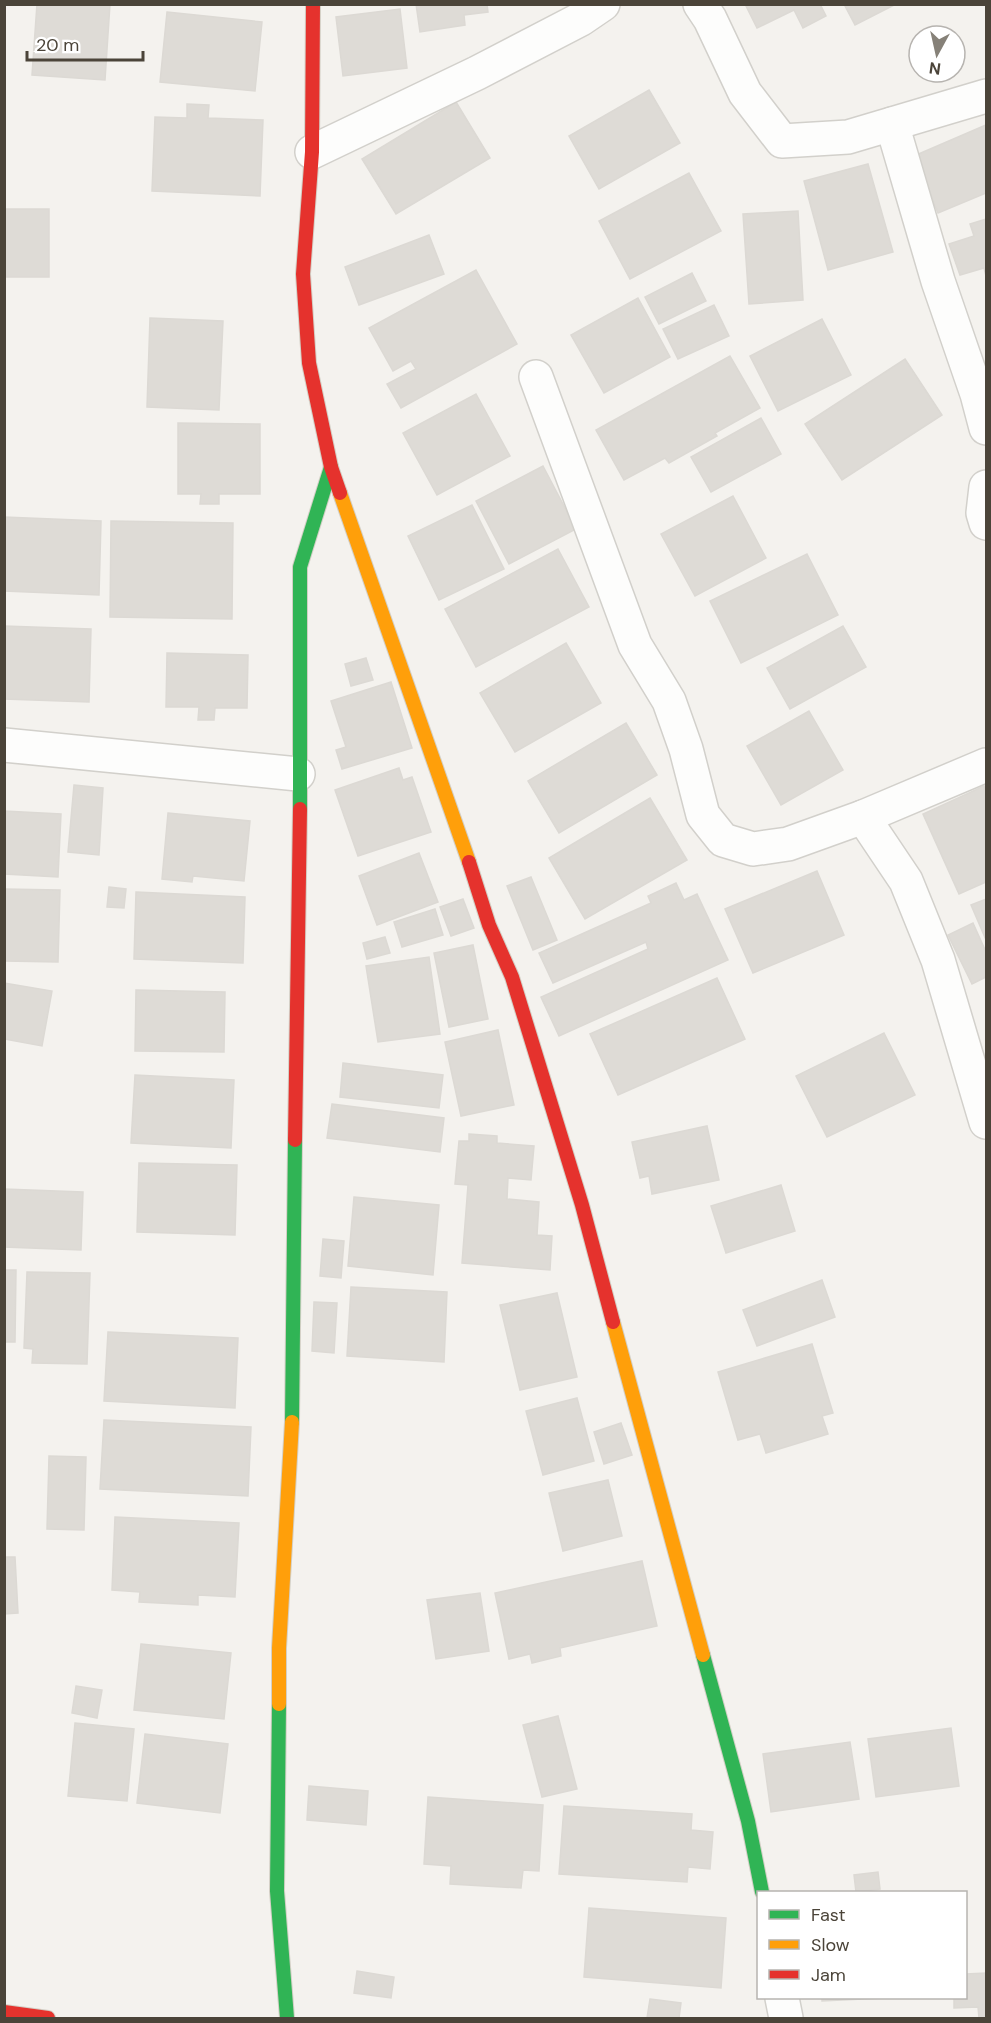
<svg xmlns="http://www.w3.org/2000/svg" width="991" height="2023" font-family="'DM Sans',sans-serif">
	<rect width="100%" height="100%" fill="#f4f2ee"/>
	<g fill="#dedbd6" stroke="#dcd9d4" stroke-width="1.5">
		<path d="M37 4H110L105 80 32 75Z"/>
		<path d="M416 4H487L488 12 464 15 465 25 420 32Z"/>
		<path d="M745 4H820L826 16 803 28 794 10 757 28Z"/>
		<path d="M844 4H896L855 25Z"/>
		<path d="M400 9 407 68 343 76 336 17Z"/>
		<path d="M167 12 262 22 255 91 160 82Z"/>
		<path d="M649 90 680 143 599 189 569 136Z"/>
		<path d="M456 102 490 158 396 214 362 159Z"/>
		<path d="M187 104 209 105 208 118 263 120 260 196 152 191 155 117 187 118Z"/>
		<path d="M986 125V193L938 213 914 156Z"/>
		<path d="M868 164 893 252 828 270 804 181Z"/>
		<path d="M689 173 721 231 630 279 599 221Z"/>
		<rect x="4" y="209" width="45" height="68"/>
		<path d="M798 211 803 300 749 304 743 214Z"/>
		<path d="M986 219V276L984 268 960 275 949 244 974 236 970 224Z"/>
		<path d="M429 235 444 274 359 305 345 267Z"/>
		<path d="M476 270 517 344 401 408 387 384 416 369 411 361 393 371 369 328Z"/>
		<path d="M692 273 706 301 659 324 645 297Z"/>
		<path d="M638 298 670 357 604 393 571 335Z"/>
		<path d="M714 305 729 336 678 359 663 329Z"/>
		<path d="M150 318 223 321 219 410 147 407Z"/>
		<path d="M822 319 851 375 778 411 750 356Z"/>
		<path d="M730 356 760 408 715 433 717 436 669 463 665 458 624 480 596 430Z"/>
		<path d="M905 359 942 415 842 480 805 424Z"/>
		<path d="M476 394 510 456 437 495 403 433Z"/>
		<path d="M761 418 781 454 711 492 691 457Z"/>
		<path d="M178 423 260 424V494H219V504H200L201 494H178Z"/>
		<path d="M543 466 576 529 509 564 476 501Z"/>
		<path d="M733 496 766 558 695 596 661 534Z"/>
		<path d="M472 505 504 569 439 600 408 536Z"/>
		<path d="M4 517 101 521 99 595 4 591Z"/>
		<path d="M111 521 233 523 232 619 110 617Z"/>
		<path d="M558 549 589 607 476 667 445 609Z"/>
		<path d="M807 554 838 615 741 663 710 601Z"/>
		<path d="M4 626 91 629 89 702 4 699Z"/>
		<path d="M843 626 866 667 790 709 767 668Z"/>
		<path d="M566 643 601 703 515 752 480 693Z"/>
		<path d="M167 653 248 655 247 708H215L214 720H198L199 707H166Z"/>
		<path d="M366 658 373 680 351 686 345 664Z"/>
		<path d="M391 682 412 748 342 769 336 750 346 747 331 701Z"/>
		<path d="M809 711 843 770 781 805 747 746Z"/>
		<path d="M626 723 657 775 559 833 528 781Z"/>
		<path d="M399 768 403 780 412 777 431 832 358 856 335 790Z"/>
		<path d="M74 785 103 788 99 855 68 852Z"/>
		<path d="M984 786 986 791V882L959 894 923 814Z"/>
		<path d="M650 798 687 860 585 919 549 858Z"/>
		<path d="M4 811 61 814 58 877 4 874Z"/>
		<path d="M168 813 250 821 244 881 193 876 192 882 162 879Z"/>
		<path d="M419 853 438 902 377 925 359 876Z"/>
		<path d="M817 871 844 935 753 973 725 909Z"/>
		<path d="M531 877 557 940 533 950 507 886Z"/>
		<path d="M676 883 684 900 697 894 728 960 559 1036 541 997 648 949 646 942 553 983 539 953 651 903 648 896Z"/>
		<path d="M109 887 126 889 124 908 107 907Z"/>
		<path d="M4 889 60 890 58 962 4 961Z"/>
		<path d="M136 892 245 897 243 963 134 959Z"/>
		<path d="M463 899 474 928 451 936 440 907Z"/>
		<path d="M986 899V940L971 905Z"/>
		<path d="M435 909 443 935 402 947 394 922Z"/>
		<path d="M973 923 986 952V977L972 984 948 935Z"/>
		<path d="M385 937 390 953 367 959 363 943Z"/>
		<path d="M473 945 488 1019 449 1027 434 953Z"/>
		<path d="M429 957 440 1034 378 1042 366 966Z"/>
		<path d="M717 978 745 1039 618 1095 590 1034Z"/>
		<path d="M4 983 52 991 42 1046 4 1039Z"/>
		<path d="M136 990 225 992 224 1052 135 1051Z"/>
		<path d="M498 1030 514 1105 461 1116 445 1042Z"/>
		<path d="M884 1033 915 1095 827 1137 796 1076Z"/>
		<path d="M343 1063 443 1075 439 1108 340 1097Z"/>
		<path d="M135 1075 234 1080 231 1148 131 1143Z"/>
		<path d="M332 1104 444 1118 440 1152 327 1138Z"/>
		<path d="M707 1126 719 1180 652 1194 649 1176 640 1178 632 1142Z"/>
		<path d="M469 1134 497 1136V1143L534 1146 531 1180 508 1178 507 1199 539 1202 537 1235 552 1236 550 1270 462 1263 468 1185 455 1184 459 1141H469Z"/>
		<path d="M139 1163 237 1165 235 1235 137 1232Z"/>
		<path d="M781 1185 795 1231 726 1253 711 1206Z"/>
		<path d="M4 1189 83 1192 81 1250 4 1247Z"/>
		<path d="M354 1197 439 1205 433 1275 348 1266Z"/>
		<path d="M323 1239 344 1241 341 1278 320 1276Z"/>
		<path d="M4 1270H16L15 1342H4Z"/>
		<path d="M27 1272 90 1273 87 1364 32 1363 33 1349 24 1348Z"/>
		<path d="M822 1280 835 1317 757 1346 743 1310Z"/>
		<path d="M351 1287 447 1292 444 1362 347 1356Z"/>
		<path d="M557 1293 577 1377 520 1390 500 1305Z"/>
		<path d="M314 1302 337 1303 334 1353 312 1351Z"/>
		<path d="M108 1332 238 1338 235 1408 104 1401Z"/>
		<path d="M812 1344 833 1413 822 1416 828 1434 766 1453 760 1434 738 1440 718 1372Z"/>
		<path d="M577 1398 594 1461 543 1475 526 1411Z"/>
		<path d="M104 1420 251 1427 248 1496 100 1489Z"/>
		<path d="M621 1423 632 1455 604 1464 594 1432Z"/>
		<path d="M49 1456 86 1457 84 1530 47 1529Z"/>
		<path d="M608 1480 622 1536 563 1551 549 1493Z"/>
		<path d="M115 1517 239 1523 235 1597 198 1595V1605L139 1602 140 1592 112 1590Z"/>
		<path d="M4 1557H15L18 1613 4 1614Z"/>
		<path d="M642 1561 657 1626 560 1648 561 1656 532 1663 530 1654 509 1659 495 1593Z"/>
		<path d="M480 1593 489 1651 436 1659 427 1600Z"/>
		<path d="M141 1644 231 1653 224 1719 134 1710Z"/>
		<path d="M76 1686 102 1690 97 1718 72 1713Z"/>
		<path d="M558 1716 577 1789 542 1797 523 1725Z"/>
		<path d="M75 1723 134 1729 127 1801 68 1796Z"/>
		<path d="M951 1728 959 1786 876 1797 868 1739Z"/>
		<path d="M145 1734 228 1744 220 1813 137 1803Z"/>
		<path d="M850 1742 859 1799 771 1812 763 1754Z"/>
		<path d="M309 1786 368 1791 366 1825 307 1820Z"/>
		<path d="M428 1797 543 1805 539 1871 523 1870 521 1888 450 1884 451 1866 424 1864Z"/>
		<path d="M564 1806 692 1814 691 1830 713 1832 710 1869 688 1867 687 1882 559 1874Z"/>
		<path d="M878 1872 880 1889 856 1892 854 1875Z"/>
		<path d="M589 1908 726 1918 721 1988 584 1977Z"/>
		<path d="M357 1971 394 1977 391 1998 354 1993Z"/>
		<path d="M986 1973V2018H979L978 2007 954 2008V1998H966V1974Z"/>
		<path d="M822 1998H884L822 2001Z"/>
		<path d="M650 1999 681 2003 679 2018H647Z"/>
	</g>
	<g fill="none" stroke-linecap="round" stroke-linejoin="round">
		<defs>
			<g id="street">
				<path d="M700 4 710 19 745 93 782 141 848 137 986 96"/>
				<path d="M892 124 938 281 977 394 986 428"/>
				<path d="M312 152 477 73 581 19 603 4"/>
				<path d="M536 377 635 645 669 701 686 749 703 815 723 840 753 849 788 844 863 817 986 765"/>
				<path d="M986 487 983 513 986 523"/>
				<path d="M4 745 298 774"/>
				<path d="M863 817 906 881 938 960 986 1122"/>
				<path d="M782 1998 786 2018"/>
			</g>
			<g id="fast">
				<path d="M300 809V567L331 467"/>
				<path d="M292 1422 295 1140"/>
				<path d="M703 1655 748 1821 762 1892"/>
				<path d="M279 1704 277 1891 287 2018"/>
			</g>
			<g id="slow">
				<path d="M340 493 469 862"/>
				<path d="M613 1322 703 1655"/>
				<path d="M279 1704V1648L292 1422"/>
			</g>
			<g id="jam">
				<path d="M313 4 312 152 303 274 309 363 331 467 340 493"/>
				<path d="M469 862 489 925 512 977 582 1205 613 1322"/>
				<path d="M295 1140 300 809"/>
				<path d="M4 2012 48 2018"/>
			</g>
		</defs>
		<use href="#street" stroke="#d2d0cb" stroke-width="36"/>
		<use href="#fast" stroke="#d3cfc5" stroke-width="16"/>
		<use href="#slow" stroke="#d3cfc5" stroke-width="16"/>
		<use href="#jam" stroke="#d3cfc5" stroke-width="16"/>
		<use href="#street" stroke="#fdfdfc" stroke-width="33"/>
		<use href="#fast" stroke="#30b455" stroke-width="14"/>
		<use href="#slow" stroke="#ff9f0a" stroke-width="14"/>
		<use href="#jam" stroke="#e5322d" stroke-width="14"/>
	</g>
	<rect width="991" height="2023" fill="none" stroke="#4b4439" stroke-width="12"/>
	<rect x="757" y="1891" width="210" height="108" fill="#ffffff" stroke="#b7b4b0" stroke-width="1.5"/>
	<rect x="769" y="1910" width="30" height="9" fill="#30b455" stroke="#b7b4b0" stroke-width="1.5"/>
	<text x="811" y="1921" font-size="18" fill="#4b4439">Fast</text>
	<rect x="769" y="1940" width="30" height="9" fill="#ff9f0a" stroke="#b7b4b0" stroke-width="1.5"/>
	<text x="811" y="1951" font-size="18" fill="#4b4439">Slow</text>
	<rect x="769" y="1970" width="30" height="9" fill="#e5322d" stroke="#b7b4b0" stroke-width="1.5"/>
	<text x="811" y="1981" font-size="18" fill="#4b4439">Jam</text>
	<g transform="translate(937 54) rotate(188)"><circle r="28" fill="#ffffff" stroke="#b7b4b0" stroke-width="1.5"/>
	<path d="M0-4.5L10 22L0 15L-10 22Z" fill="#868178"/>
	<text y="-9" font-size="16" font-weight="bold" text-anchor="middle" fill="#4b4439">N</text>
	</g>
	<path d="M27 51v9h116v-9" fill="none" stroke="#4b4439" stroke-width="3"/>
	<text x="36" y="51" font-size="18" fill="#4b4439" stroke="#ffffff" stroke-width="4.5" paint-order="stroke">20 m</text>
</svg>
